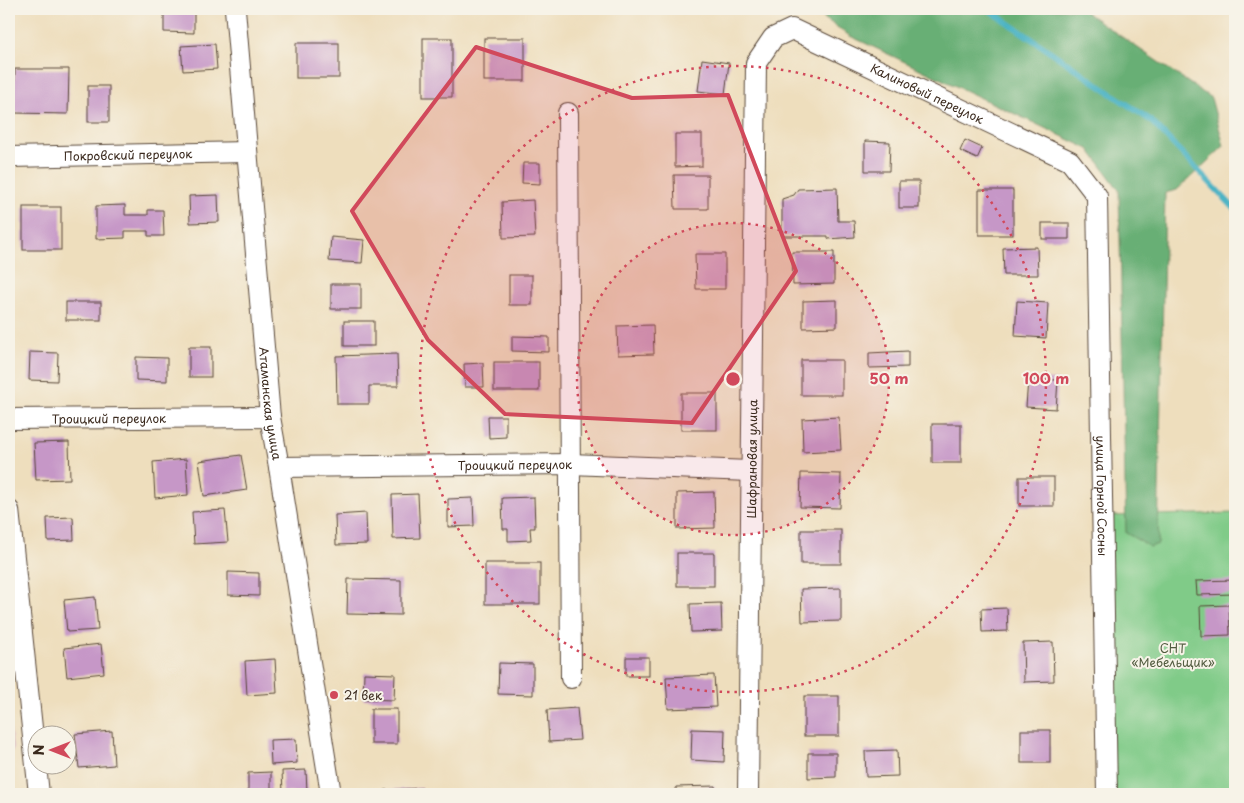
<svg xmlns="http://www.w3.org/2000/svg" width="1244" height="803" font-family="'Playpen Sans',sans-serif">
	<rect width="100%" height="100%" fill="#f7f3e8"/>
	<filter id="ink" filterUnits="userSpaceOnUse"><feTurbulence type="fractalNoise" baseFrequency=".02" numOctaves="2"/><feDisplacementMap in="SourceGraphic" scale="10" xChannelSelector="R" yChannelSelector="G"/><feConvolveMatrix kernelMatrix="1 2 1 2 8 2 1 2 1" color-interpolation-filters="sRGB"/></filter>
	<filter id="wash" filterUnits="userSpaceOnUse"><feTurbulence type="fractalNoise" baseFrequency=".0096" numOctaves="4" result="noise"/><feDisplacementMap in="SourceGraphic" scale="20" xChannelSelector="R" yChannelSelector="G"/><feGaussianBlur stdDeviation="1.12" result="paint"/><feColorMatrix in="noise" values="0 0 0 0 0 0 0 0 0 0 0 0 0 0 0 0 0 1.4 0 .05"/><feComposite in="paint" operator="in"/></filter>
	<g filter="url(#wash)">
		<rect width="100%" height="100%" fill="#eedebd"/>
		<path fill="#80cb88" stroke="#5e7a53" d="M1235 513V794H1112L1110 516Z"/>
		<path fill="#68af74" stroke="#526c49" d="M811 9H1081L1211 98 1224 146 1177 190 1165 193 1158 544 1150 547 1126 533 1119 190 1089 149 850 36Z"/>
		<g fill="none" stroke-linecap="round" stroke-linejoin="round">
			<path stroke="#45b1c3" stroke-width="6" d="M988 9 1150 120 1235 209"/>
		</g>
		<g id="blocks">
			<g fill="#c697c7">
				<path d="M164 9H194V33L164 32Z"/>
				<rect x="423" y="38" width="29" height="59"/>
				<rect x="484" y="38" width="41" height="43"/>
				<rect x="296" y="43" width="43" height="35"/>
				<path d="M215 44 217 69 183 71 181 46Z"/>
				<path d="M702 59 729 63 725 94 698 91Z"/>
				<path d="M15 69H69L68 114 14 113Z"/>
				<rect x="88" y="86" width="21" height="36"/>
				<path d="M675 134H702V166L675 167Z"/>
				<path d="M965 140 982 148 977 159 960 151Z"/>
				<path d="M865 141 890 142 889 171H865Z"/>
				<path d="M523 163H540V184L522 183Z"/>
				<path d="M674 175H708V209H675Z"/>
				<rect x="899" y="181" width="20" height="27"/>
				<path d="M837 188 838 221H854L855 237 828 239V236H782V199L794 195 798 189Z"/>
				<rect x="979" y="190" width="34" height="45"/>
				<path d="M218 195 219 222 190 223 189 196Z"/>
				<path d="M533 200 535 237 503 238 502 202Z"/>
				<path d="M125 205V215H148V210H163L164 236H148V231H125V238L96 239V206Z"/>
				<rect x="23" y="207" width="38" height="43"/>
				<rect x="1042" y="223" width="27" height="16"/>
				<path d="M331 237 364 240 362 263 329 261Z"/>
				<path d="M1037 247 1038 275H1004L1003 248Z"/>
				<path d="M792 252H834V284L793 285Z"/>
				<path d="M695 254H725V289H696Z"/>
				<rect x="509" y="275" width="23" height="30"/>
				<rect x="331" y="284" width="30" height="25"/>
				<path d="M837 300V327L803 328V301Z"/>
				<path d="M1017 301 1048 303 1046 338 1015 336Z"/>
				<rect x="66" y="302" width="35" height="18"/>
				<rect x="344" y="321" width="30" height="25"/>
				<path d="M653 325 654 354 618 355 617 326Z"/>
				<path d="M512 336 549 337V352L512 351Z"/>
				<rect x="189" y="347" width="22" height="30"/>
				<path d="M908 351V367L869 368V353Z"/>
				<path d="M30 352 58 353 57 381 29 380Z"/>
				<path d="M397 354 398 386H369V404H337L336 356Z"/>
				<path d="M136 357 167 358V381L136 380Z"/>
				<rect x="801" y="360" width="41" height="35"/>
				<rect x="494" y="362" width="45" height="29"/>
				<path d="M483 363 484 387H465L464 364Z"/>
				<path d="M1028 379 1058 380 1056 409 1026 407Z"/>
				<rect x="681" y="393" width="36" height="37"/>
				<path d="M488 416H506V437L489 438Z"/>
				<path d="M839 417 841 450 803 452 802 419Z"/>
				<rect x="932" y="424" width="29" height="39"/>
				<path d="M69 442 70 479 36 480 34 443Z"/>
				<path d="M241 455 247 490 204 496 199 461Z"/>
				<path d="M186 459 188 495 155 498 153 462Z"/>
				<path d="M801 473 841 474 840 508 800 507Z"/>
				<rect x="1019" y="477" width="35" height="29"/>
				<path d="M714 492 715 528 677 529V493Z"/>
				<path d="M418 494 420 538 393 539 392 495Z"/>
				<path d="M534 497 535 528H530L531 540 508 541V529H503L502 498Z"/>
				<path d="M473 498 474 526 448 527V499Z"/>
				<path d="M225 510 228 542 194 544 192 512Z"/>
				<path d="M366 513 367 544 336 545 335 515Z"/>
				<path d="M73 517 74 540 48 541 47 518Z"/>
				<rect x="801" y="530" width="40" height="34"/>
				<rect x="677" y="553" width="37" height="33"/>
				<rect x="485" y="563" width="55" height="41"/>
				<path d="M228 572 259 573V596L228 595Z"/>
				<path d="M348 579 401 580V615L347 614Z"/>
				<path d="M1235 580V594L1197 595 1196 581Z"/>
				<path d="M841 588V621L802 622 801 589Z"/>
				<path d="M95 597 98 630 67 632 64 600Z"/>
				<path d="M721 603 722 631 691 632 690 604Z"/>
				<path d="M1229 605 1230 635 1201 636 1200 606Z"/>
				<path d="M1007 608 1008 631 982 632 981 609Z"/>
				<path d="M1053 642 1054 681 1024 682 1023 643Z"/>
				<path d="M101 644 104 673 67 677 64 648Z"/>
				<rect x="626" y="657" width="23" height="19"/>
				<path d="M275 659 277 693 247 695 245 661Z"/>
				<path d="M499 663 533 664V695L498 694Z"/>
				<path d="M364 673 395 674 394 700 363 699Z"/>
				<path d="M714 675 716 707 668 709 666 677Z"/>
				<rect x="804" y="696" width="35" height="40"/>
				<path d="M577 708 580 740 549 742 547 710Z"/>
				<rect x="371" y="709" width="26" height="35"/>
				<path d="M9 724H10L13 751 9 752Z"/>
				<path d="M692 729 725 730 724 762 691 760Z"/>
				<rect x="1021" y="730" width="29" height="33"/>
				<path d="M112 731 114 765 79 768 75 734Z"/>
				<path d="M296 739 297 763 271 765 270 740Z"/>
				<path d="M897 750 898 776 866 777 865 751Z"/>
				<path d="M808 753H836V777L808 778Z"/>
				<path d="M306 770 307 792 283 793 282 771Z"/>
				<path d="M271 772V791L248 792V773Z"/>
				<path d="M715 786 716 794H676V787Z"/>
				<path d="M422 788 423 794H384V790Z"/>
			</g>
		</g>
	</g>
	<g filter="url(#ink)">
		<use href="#blocks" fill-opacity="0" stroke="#564536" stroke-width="1"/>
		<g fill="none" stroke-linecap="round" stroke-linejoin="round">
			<defs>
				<g id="street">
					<path id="s1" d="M235 9 270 417 279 467 331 794"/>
					<path d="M568 113 571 678"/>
					<path id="s2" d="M9 157 247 152"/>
					<path id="s3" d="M9 419 270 417"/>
					<path id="s4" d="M279 467 570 464 750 471"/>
					<path d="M9 510 39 794"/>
					<path id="s5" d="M748 794 756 63 773 38 792 29 1070 161 1097 196 1107 794"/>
				</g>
			</defs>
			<use href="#street" stroke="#564536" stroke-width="22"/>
			<use href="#street" stroke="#fff" stroke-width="20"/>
		</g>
	</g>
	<path fill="#d1495b" fill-opacity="0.2" stroke="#d1495b" stroke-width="4" stroke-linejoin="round" d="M476 47 632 98 728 95 796 271 692 423 505 414 428 340 352 211Z"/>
	<circle cx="733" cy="379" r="156" fill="#d1495b" fill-opacity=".12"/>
	<g fill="none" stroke="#d1495b" stroke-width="2.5" stroke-dasharray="2.5 5">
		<circle cx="733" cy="379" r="156"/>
		<circle cx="733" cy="379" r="313"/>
	</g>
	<circle fill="#d1495b" stroke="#f7f3e8" stroke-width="2" cx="334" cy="695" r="5"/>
	<g text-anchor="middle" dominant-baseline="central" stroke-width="4" stroke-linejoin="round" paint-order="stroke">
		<g font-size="12" fill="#3b2a1e" stroke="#f7f3e8">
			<text stroke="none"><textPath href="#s5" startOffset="932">Калиновый переулок</textPath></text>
			<text stroke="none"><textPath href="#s2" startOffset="119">Покровский переулок</textPath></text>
			<text stroke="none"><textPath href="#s1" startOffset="396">Атаманская улица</textPath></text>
			<text stroke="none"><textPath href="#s3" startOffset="100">Троицкий переулок</textPath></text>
			<text stroke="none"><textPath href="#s5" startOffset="335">Шафрановая улица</textPath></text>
			<text stroke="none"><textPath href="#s4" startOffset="236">Троицкий переулок</textPath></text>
			<text stroke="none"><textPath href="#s5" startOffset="1434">улица Горной Сосны</textPath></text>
		</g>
		<g font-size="12" fill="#505a3e" stroke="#f7f3e8">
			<text x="1173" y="648">СНТ<tspan x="1173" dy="14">«Мебельщик»</tspan></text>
		</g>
		<g font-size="12" fill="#3b2a1e" stroke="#f7f3e8" text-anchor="start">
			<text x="344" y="695">21 век</text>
		</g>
	</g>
	<circle cx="733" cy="379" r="8" fill="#d1495b" stroke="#f7f3e8" stroke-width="2.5"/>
	<g font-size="15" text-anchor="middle" font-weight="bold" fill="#d1495b" stroke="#f7f3e8" stroke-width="4" stroke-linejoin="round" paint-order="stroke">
		<text x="889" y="384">50 m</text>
		<text x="1046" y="384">100 m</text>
	</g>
	<rect width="1244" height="803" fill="none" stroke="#f7f3e8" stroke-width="30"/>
	<g transform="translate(52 750) rotate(270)"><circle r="24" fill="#f7f3e8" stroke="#aca397"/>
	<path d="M0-4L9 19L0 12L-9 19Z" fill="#d1495b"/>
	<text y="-8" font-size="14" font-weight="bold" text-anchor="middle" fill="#3b2a1e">N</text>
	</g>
</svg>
